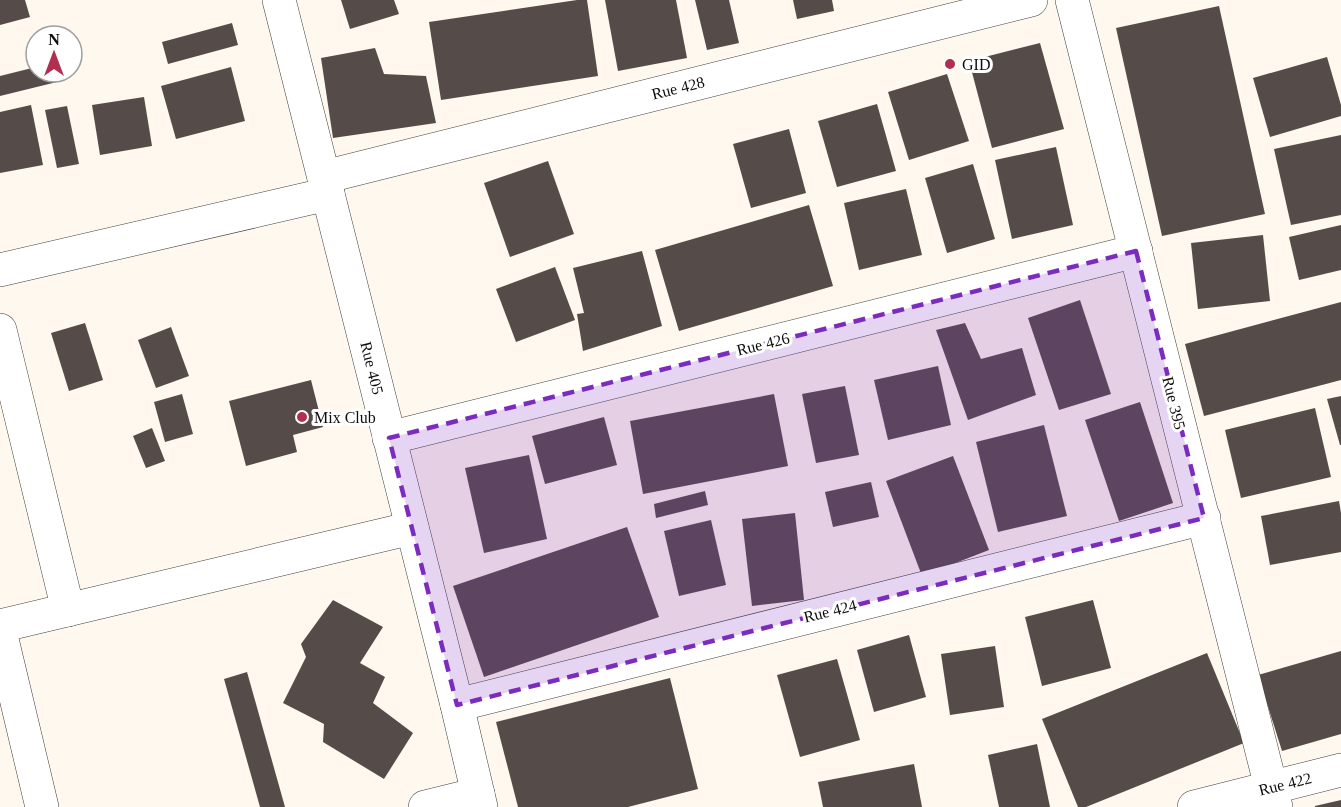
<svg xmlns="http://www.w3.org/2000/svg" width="1341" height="807" font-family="'Times New Roman',serif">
	<rect width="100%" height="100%" fill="#fef8ee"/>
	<g fill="#554c4a">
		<path d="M0 0H25L30 17 0 25Z"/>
		<path d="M341 0H394L399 14 350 29Z"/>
		<path d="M577 0H587L598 76 441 100 429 22Z"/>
		<path d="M605 0H676L687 58 618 71Z"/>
		<path d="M695 0H729L739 43 707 50Z"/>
		<path d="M793 0H832L834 11 797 19Z"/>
		<path d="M1219 6 1265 214 1162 236 1116 28Z"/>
		<path d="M232 23 238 45 168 64 162 42Z"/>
		<path d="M1040 43 1064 129 992 148 969 61Z"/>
		<path d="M375 48 384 74 426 76 436 123 333 138 321 58Z"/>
		<path d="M1327 57 1341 105V116L1270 137 1253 78Z"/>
		<path d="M36 67V72H59L61 81 0 96V76Z"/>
		<path d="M231 67 245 121 176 139 161 86Z"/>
		<path d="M947 74 969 141 909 160 888 92Z"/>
		<path d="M144 97 152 146 100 155 92 105Z"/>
		<path d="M877 104 896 171 837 187 818 121Z"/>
		<path d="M31 105 43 165 0 173V112Z"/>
		<path d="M67 106 79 164 57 168 45 110Z"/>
		<path d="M789 129 806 193 751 208 733 144Z"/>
		<path d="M1341 135V215L1291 225 1274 149Z"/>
		<path d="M1056 147 1073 225 1012 239 995 160Z"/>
		<path d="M548 161 574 234 510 257 484 183Z"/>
		<path d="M973 164 995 239 947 253 925 178Z"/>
		<path d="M906 189 922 255 859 270 844 203Z"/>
		<path d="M809 205 833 286 679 331 655 250Z"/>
		<path d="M1341 225V270L1299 280 1289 237Z"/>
		<path d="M1263 235 1270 301 1198 309 1191 243Z"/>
		<path d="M642 251 662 326 583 351 577 314 584 313 573 268Z"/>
		<path d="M555 267 575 320 516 342 496 289Z"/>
		<path d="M1080 300 1111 394 1059 410 1028 318Z"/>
		<path d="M1341 302V380L1204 416 1185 344Z"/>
		<path d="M85 323 103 380 69 391 51 333Z"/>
		<path d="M965 323 981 359 1022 348 1036 395 968 420 936 330Z"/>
		<path d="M171 327 189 376 156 388 138 340Z"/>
		<path d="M938 366 951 425 888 440 874 380Z"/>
		<path d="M311 380 323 427 293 435 297 452 246 466 229 401Z"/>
		<path d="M845 386 859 455 816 463 802 394Z"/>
		<path d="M182 394 193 434 165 442 154 402Z"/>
		<path d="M774 394 788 466 643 494 630 421Z"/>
		<path d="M1341 396V445H1340L1327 399Z"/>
		<path d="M1140 402 1173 503 1119 521 1085 420Z"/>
		<path d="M1315 408 1331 477 1241 498 1225 430Z"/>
		<path d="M604 417 617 465 545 484 532 436Z"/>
		<path d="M1044 425 1067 516 998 532 976 442Z"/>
		<path d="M152 428 165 461 146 468 133 436Z"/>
		<path d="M529 455 547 539 484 553 465 468Z"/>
		<path d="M953 456 989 550 922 576 886 481Z"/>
		<path d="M871 482 879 517 833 527 825 492Z"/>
		<path d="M705 491 708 505 656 518 654 504Z"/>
		<path d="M1339 501 1341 513V552L1270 565 1261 516Z"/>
		<path d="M795 513 804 600 752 606 742 519Z"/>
		<path d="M711 520 726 585 679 596 664 531Z"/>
		<path d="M627 527 659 617 484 677 453 586Z"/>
		<path d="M333 600 383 627 360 663 385 677 373 703 413 733 384 779 323 742 324 724 283 703 306 657 301 644Z"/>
		<path d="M1093 600 1111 668 1042 686 1025 617Z"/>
		<path d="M909 635 926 697 874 712 857 650Z"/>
		<path d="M995 646 1004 707 950 715 941 654Z"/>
		<path d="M1341 651V734L1282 751 1258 675Z"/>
		<path d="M1207 653 1244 743 1086 807H1078L1042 719Z"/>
		<path d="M837 659 860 740 800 757 777 675Z"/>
		<path d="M247 672 285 807H260L224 679Z"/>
		<path d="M670 678 698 789 628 807H518L496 722Z"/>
		<path d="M1037 744 1050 807H999L988 755Z"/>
		<path d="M914 764 922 807H823L818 782Z"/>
		<path d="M1341 800V807H1315V806Z"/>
	</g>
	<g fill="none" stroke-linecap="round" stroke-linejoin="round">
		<defs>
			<g id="minor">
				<path d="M279 0 457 705 481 807"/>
				<path d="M1072 0 1276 807"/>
				<path d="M324 177 1031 0"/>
				<path d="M0 270 328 194"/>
				<path d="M0 330 68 610"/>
				<path d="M389 438 1136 251"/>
				<path d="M0 626 412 528"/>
				<path d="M0 631 42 807"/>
				<path d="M457 705 1204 518"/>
				<path d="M425 807 478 794"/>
				<path d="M1194 807 1341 770"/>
			</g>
		</defs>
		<use href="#minor" stroke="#404040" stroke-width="34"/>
		<use href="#minor" stroke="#fff" stroke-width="33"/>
	</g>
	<path fill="#7b2cbf" fill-opacity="0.2" stroke="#7b2cbf" stroke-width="4.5" stroke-dasharray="12 8" stroke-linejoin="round" d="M1136 251 1204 518 457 705 389 438Z"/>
	<g fill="#b2304f" stroke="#fff" stroke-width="2">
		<circle cx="950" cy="64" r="6"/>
		<circle cx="302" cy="417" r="6"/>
	</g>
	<g text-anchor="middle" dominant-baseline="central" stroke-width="6" stroke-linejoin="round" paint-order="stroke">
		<g font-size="16" fill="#0d0d0d" stroke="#fff" text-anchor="start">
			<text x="962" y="64">GID</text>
			<text x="314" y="417">Mix Club</text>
		</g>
		<g font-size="16" fill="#0d0d0d" stroke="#fff">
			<text transform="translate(678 88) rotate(-14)">Rue 428</text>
			<text transform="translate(763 344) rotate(-14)">Rue 426</text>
			<text transform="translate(372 368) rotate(76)">Rue 405</text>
			<text transform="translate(1174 403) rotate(76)">Rue 395</text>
			<text transform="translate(830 611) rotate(-14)">Rue 424</text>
			<text transform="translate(1285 784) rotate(-14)">Rue 422</text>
		</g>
	</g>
	<g transform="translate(54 54)"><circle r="28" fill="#ffffff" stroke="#9e9e9e" stroke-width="1.5"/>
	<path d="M0-4.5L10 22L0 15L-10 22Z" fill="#b2304f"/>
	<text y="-9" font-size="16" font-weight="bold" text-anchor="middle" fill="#0d0d0d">N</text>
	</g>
</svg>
